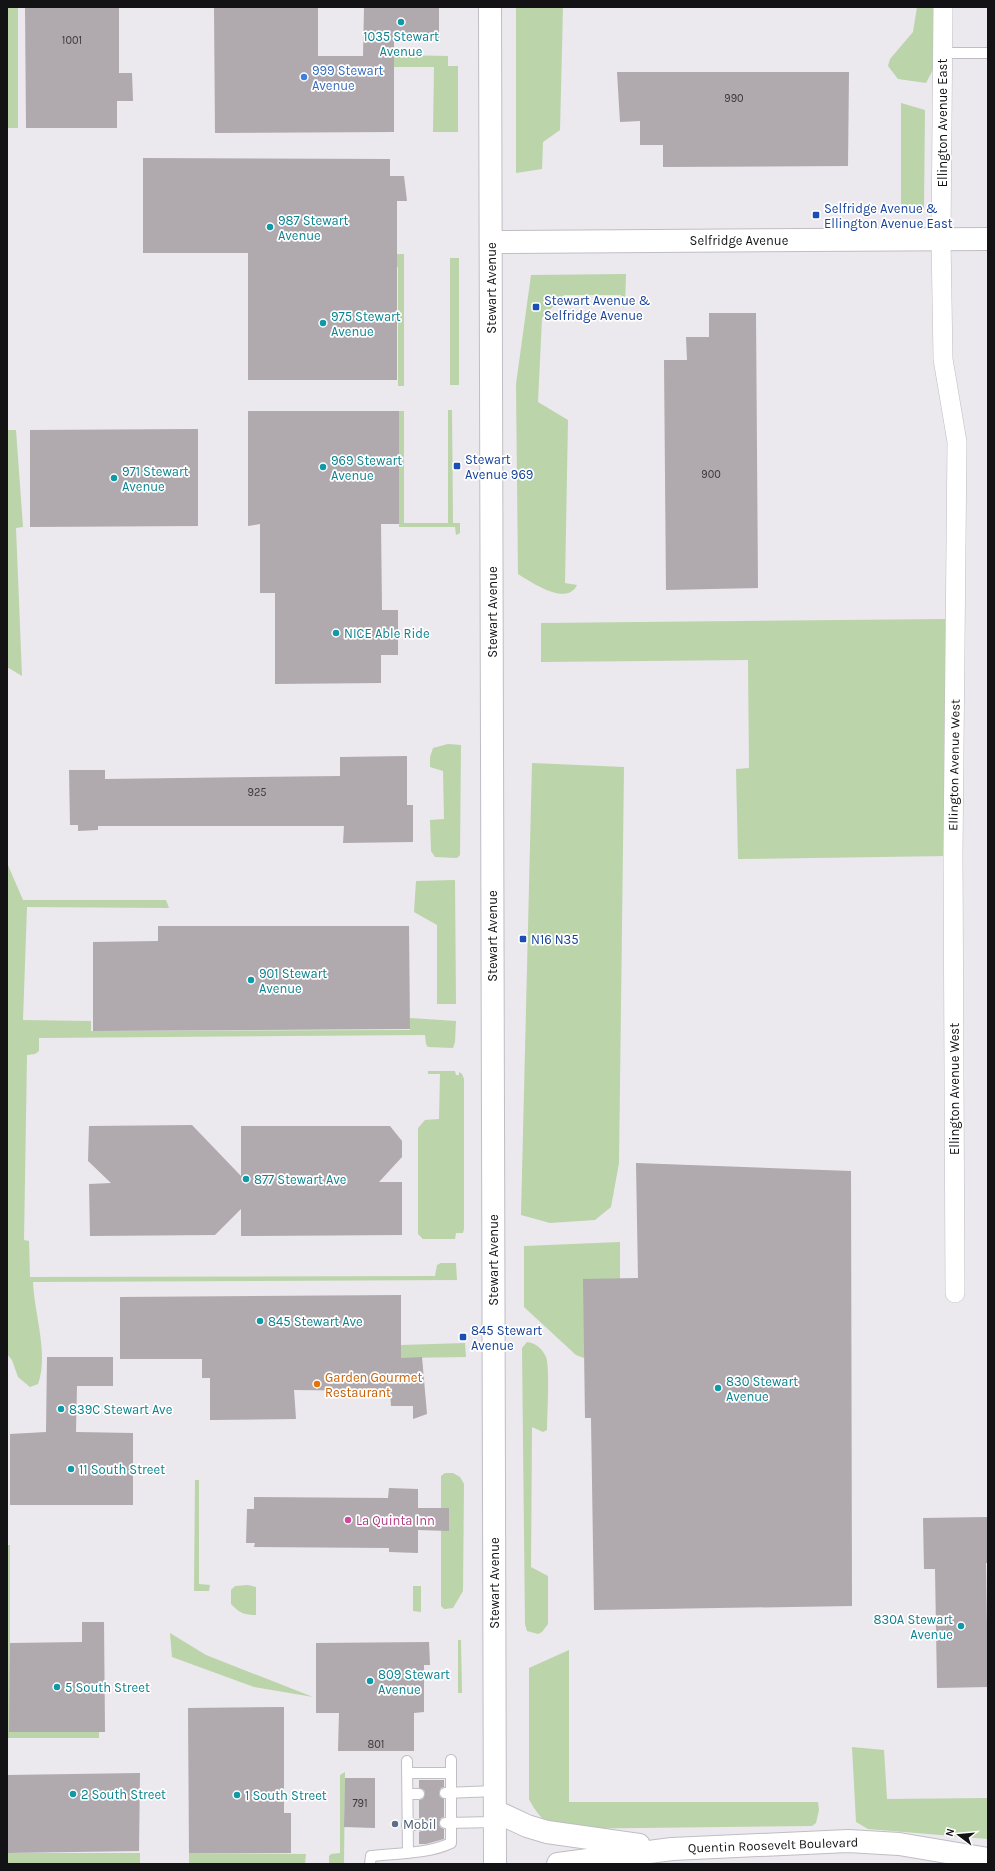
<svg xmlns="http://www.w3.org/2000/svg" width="995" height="1871" font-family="Karla,sans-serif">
	<rect width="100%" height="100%" fill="#ebe8ee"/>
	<g fill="#bbd4aa">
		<rect x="7" y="7" width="11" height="121"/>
		<path d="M516 7H563L560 130 543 142 542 169 516 173Z"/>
		<path d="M917 7H938L939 58 926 83 898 79 888 66 890 59 913 32Z"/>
		<path d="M394 55 448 56V66H458V132H433L434 67H394Z"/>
		<path d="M901 103 925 110 924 208 898 214 893 208H901Z"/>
		<path d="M404 254V386H398V267L368 266V255Z"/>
		<rect x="450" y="258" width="9" height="127"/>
		<path d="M626 274 625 306 623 308 621 295H564L542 318 538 402 568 420 565 583 577 585C567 607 531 582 518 574L516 384 531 275Z"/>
		<path d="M448 410H452L453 523H460V533L456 535 455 527H399V411H404V523H448Z"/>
		<path d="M7 430H16L23 527 16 528 22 676 7 667Z"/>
		<path d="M947 619 948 856 738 859 736 769 749 768 748 660 541 662V623Z"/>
		<path d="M448 744 461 745 460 855 457 858 435 857 431 851 430 820 444 819 443 771 430 767V757L433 748Z"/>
		<path d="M532 763 624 767 619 1163 611 1207 595 1220 550 1223 521 1215Z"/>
		<path d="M7 863 23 900H166L169 908 27 907 23 1020 91 1021V1031L410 1030V1018L456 1021 455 1042 453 1048 428 1047 426 1044 425 1035 39 1038V1051L35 1054 27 1055 24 1240 29 1241 30 1277 435 1276 437 1265 441 1263H456L457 1280 33 1282C34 1313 49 1354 38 1384L30 1387 18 1377 12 1360 7 1354Z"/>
		<path d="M455 880 456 1004H437V925L414 912 416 881Z"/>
		<path d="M428 1071H455L456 1075H459V1072L462 1074 464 1079V1229L463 1233H456L455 1239H423L418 1234V1128L425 1120 439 1119 440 1074H428Z"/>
		<path d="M620 1242V1278L584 1358 576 1355 524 1307V1246Z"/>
		<path d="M527 1342C535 1343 542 1348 546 1357 550 1367 547 1416 547 1430L543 1432 532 1427 531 1567 548 1576V1624L542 1632 538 1634 527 1631 525 1624 522 1348Z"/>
		<path d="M465 1343 466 1357 401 1358V1345Z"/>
		<path d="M445 1473H453L460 1477 464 1484 463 1591 453 1608 444 1609 441 1606V1476Z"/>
		<path d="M195 1480H199V1584L210 1585 209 1591H194Z"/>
		<path d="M7 1545H10V1732H99V1738H7Z"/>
		<path d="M248 1585 256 1587V1615C245 1615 239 1613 231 1604V1590L235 1586Z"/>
		<path d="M413 1586H421V1612L413 1611Z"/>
		<path d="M170 1633 206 1655 313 1697 254 1687 172 1657Z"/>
		<path d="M458 1640H461L462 1693H458Z"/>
		<path d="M569 1650V1802H818L819 1810 816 1823 812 1826 557 1829C543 1821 536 1813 529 1799V1668Z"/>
		<path d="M852 1747 884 1750 887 1799 988 1798V1839L868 1829 856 1822Z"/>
		<path d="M345 1772 344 1864H329V1856L331 1854 340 1853V1775Z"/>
		<rect x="7" y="1853" width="133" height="11"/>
		<path d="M189 1853 306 1854 305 1864H189Z"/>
	</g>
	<g fill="#b0a9ad">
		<path d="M25 7H119V73H132L133 101H117V128H26Z"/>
		<path d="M214 7H318V56H363L364 7H439V38L394 37V132L215 133Z"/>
		<path d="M617 72H849L848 166 663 167V145H640V121L620 122Z"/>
		<path d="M143 158 390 159V176H404L407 201H397V380H248V253H143Z"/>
		<path d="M709 313H756L758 588 666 590 664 360H687L686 337H709Z"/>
		<path d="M248 411H399V524H381L382 610H398V655H381V683L275 684V593H260V524L248 526Z"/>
		<path d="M198 429V526L30 527V430Z"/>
		<path d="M407 756V805H413V842L343 843 344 826H98V830L78 831V825H70L69 770H105V779L340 776V757Z"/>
		<path d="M158 926H409L410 1029 93 1031V942L158 941Z"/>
		<path d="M192 1125 241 1176V1126H390L402 1141V1157L379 1182H402V1235L241 1236V1209L215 1235 90 1236 89 1184 111 1183 88 1161 89 1126Z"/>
		<path d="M636 1163 851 1171 852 1606 594 1610 591 1418H585L583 1279 638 1278Z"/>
		<path d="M401 1295V1358L422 1357 427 1414 413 1419V1406H391L390 1391 294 1390 296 1419 210 1420V1378H202V1359H120V1297Z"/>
		<path d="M47 1357H113V1386H77L76 1432 133 1433V1505H10V1434L46 1432Z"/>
		<path d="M389 1488 418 1489V1508H449V1531L418 1530V1553L389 1552V1548L254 1547 255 1543H246L247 1509H254V1497L388 1498Z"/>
		<path d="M988 1517V1563H986L988 1687 937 1688 935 1569H924L923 1518Z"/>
		<path d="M82 1622H104L105 1732H9L10 1643 82 1642Z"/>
		<path d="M429 1642 430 1665H424V1712L414 1713V1751H338L339 1713H316V1643Z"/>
		<path d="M284 1707V1813H291V1853H189L188 1708Z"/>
		<path d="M140 1773 139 1851 7 1853V1775Z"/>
		<path d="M345 1778H375V1828L344 1827Z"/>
		<path d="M419 1780H444V1787L441 1788 439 1793 440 1797 444 1799V1817L441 1818 439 1823 440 1827 444 1829V1839L426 1844H419V1832L423 1830 425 1825 424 1821 419 1818V1800L423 1799 425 1794 424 1790 419 1788Z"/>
	</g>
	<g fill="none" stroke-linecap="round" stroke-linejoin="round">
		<defs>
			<g id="service">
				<path d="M942 53H988"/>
				<path d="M407 1761 408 1853"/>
				<path d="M408 1773H451"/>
				<path d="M445 1793 495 1791"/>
				<path d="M408 1794H419"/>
				<path d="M445 1823 495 1822"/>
				<path d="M407 1825H419"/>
				<path d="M370 1864 371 1856C396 1853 428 1854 451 1843V1760"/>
			</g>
			<path id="minor" d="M943 7 941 239 943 359 957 442 953 854 955 1293"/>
			<g id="tertiary">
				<path d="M491 242 988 239"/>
				<path d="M495 1811 527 1826 547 1832 639 1845"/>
				<path d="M558 1864 672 1849 848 1841 899 1844 988 1859"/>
			</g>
			<path id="secondary" d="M490 7 495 1864"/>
		</defs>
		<use href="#service" stroke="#c0bdc4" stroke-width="12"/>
		<use href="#minor" stroke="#c0bdc4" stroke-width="20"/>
		<use href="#tertiary" stroke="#c0bdc4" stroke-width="24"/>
		<use href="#secondary" stroke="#c0bdc4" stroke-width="24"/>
		<use href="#service" stroke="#fff" stroke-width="10"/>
		<use href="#minor" stroke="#fff" stroke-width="19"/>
		<use href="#tertiary" stroke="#fff" stroke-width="22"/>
		<use href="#secondary" stroke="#fff" stroke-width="22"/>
	</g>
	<g fill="#0f9aa8" stroke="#fff" stroke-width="1.5">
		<circle cx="401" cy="22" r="4"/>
		<circle cx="270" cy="227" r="4"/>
		<circle cx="323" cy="323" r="4"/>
		<circle cx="323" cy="467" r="4"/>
		<circle cx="114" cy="478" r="4"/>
		<circle cx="336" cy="633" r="4"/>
		<circle cx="251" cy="980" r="4"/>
		<circle cx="246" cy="1179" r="4"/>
		<circle cx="260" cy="1321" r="4"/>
		<circle cx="718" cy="1388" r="4"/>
		<circle cx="61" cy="1409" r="4"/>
		<circle cx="71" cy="1469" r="4"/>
		<circle cx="961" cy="1626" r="4"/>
		<circle cx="370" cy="1681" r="4"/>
		<circle cx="57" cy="1687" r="4"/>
		<circle cx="73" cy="1794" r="4"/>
		<circle cx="237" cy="1795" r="4"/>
	</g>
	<circle fill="#3f7fe0" stroke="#fff" stroke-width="1.5" cx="304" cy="77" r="4"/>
	<g fill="#1a4fb4" stroke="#fff" stroke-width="1.5">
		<rect x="812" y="211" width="8" height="8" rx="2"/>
		<rect x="532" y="303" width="8" height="8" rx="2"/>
		<rect x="453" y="462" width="8" height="8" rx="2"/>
		<rect x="519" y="935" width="8" height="8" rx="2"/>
		<rect x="459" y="1333" width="8" height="8" rx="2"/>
	</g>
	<circle fill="#e8710a" stroke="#fff" stroke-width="1.5" cx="317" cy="1384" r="4"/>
	<circle fill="#d1479c" stroke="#fff" stroke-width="1.5" cx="348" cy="1520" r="4"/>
	<circle fill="#5c6f8a" stroke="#fff" stroke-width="1.5" cx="395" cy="1824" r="4"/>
	<g text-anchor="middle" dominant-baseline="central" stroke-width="3.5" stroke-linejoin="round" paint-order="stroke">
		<g font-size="11" fill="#3a383a">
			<text x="72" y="40">1001</text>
			<text x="734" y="98">990</text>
			<text x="711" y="474">900</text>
			<text x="257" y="792">925</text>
			<text x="376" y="1744">801</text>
			<text x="360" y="1803">791</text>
		</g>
		<g font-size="13" fill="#0d838f" stroke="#fff" text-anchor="start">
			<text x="401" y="36" text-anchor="middle">1035 Stewart<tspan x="401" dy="15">Avenue</tspan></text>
			<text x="278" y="220">987 Stewart<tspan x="278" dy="15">Avenue</tspan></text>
			<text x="331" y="316">975 Stewart<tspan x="331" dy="15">Avenue</tspan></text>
			<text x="331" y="460">969 Stewart<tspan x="331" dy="15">Avenue</tspan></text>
			<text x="122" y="471">971 Stewart<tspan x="122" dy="15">Avenue</tspan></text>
			<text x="344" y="633">NICE Able Ride</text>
			<text x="259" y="973">901 Stewart<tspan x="259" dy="15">Avenue</tspan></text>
			<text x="254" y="1179">877 Stewart Ave</text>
			<text x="268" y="1321">845 Stewart Ave</text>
			<text x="726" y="1381">830 Stewart<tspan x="726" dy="15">Avenue</tspan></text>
			<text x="69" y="1409">839C Stewart Ave</text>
			<text x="79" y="1469">11 South Street</text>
			<text x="953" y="1619" text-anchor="end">830A Stewart<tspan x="953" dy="15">Avenue</tspan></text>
			<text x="378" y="1674">809 Stewart<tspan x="378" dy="15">Avenue</tspan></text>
			<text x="65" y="1687">5 South Street</text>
			<text x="81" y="1794">2 South Street</text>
			<text x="245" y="1795">1 South Street</text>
		</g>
		<g font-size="13" fill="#366cbe" stroke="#fff" text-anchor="start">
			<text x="312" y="70">999 Stewart<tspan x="312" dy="15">Avenue</tspan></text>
		</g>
		<g font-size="13" fill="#131214" stroke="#fff">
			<text transform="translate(942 123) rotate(-90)">Ellington Avenue East</text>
			<text x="739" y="240">Selfridge Avenue</text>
			<text transform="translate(491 288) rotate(-90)">Stewart Avenue</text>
			<text transform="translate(492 612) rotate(-90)">Stewart Avenue</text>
			<text transform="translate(954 765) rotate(-89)">Ellington Avenue West</text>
			<text transform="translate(492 936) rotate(-90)">Stewart Avenue</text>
			<text transform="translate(954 1089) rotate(-90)">Ellington Avenue West</text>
			<text transform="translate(493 1260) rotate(-90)">Stewart Avenue</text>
			<text transform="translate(494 1583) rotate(-90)">Stewart Avenue</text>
			<text transform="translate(773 1845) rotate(-2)">Quentin Roosevelt Boulevard</text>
		</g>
		<g font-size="13" fill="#164399" stroke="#fff" text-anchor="start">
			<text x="824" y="208">Selfridge Avenue &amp;<tspan x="824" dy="15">Ellington Avenue East</tspan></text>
			<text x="544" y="300">Stewart Avenue &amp;<tspan x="544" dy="15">Selfridge Avenue</tspan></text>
			<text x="465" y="459">Stewart<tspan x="465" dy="15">Avenue 969</tspan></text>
			<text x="531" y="939">N16 N35</text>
			<text x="471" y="1330">845 Stewart<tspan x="471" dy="15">Avenue</tspan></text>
		</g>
		<g font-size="13" fill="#c56008" stroke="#fff" text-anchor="start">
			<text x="325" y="1377">Garden Gourmet<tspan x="325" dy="15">Restaurant</tspan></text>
		</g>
		<g font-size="13" fill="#b23c85" stroke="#fff" text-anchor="start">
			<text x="356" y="1520">La Quinta Inn</text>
		</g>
		<g font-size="13" fill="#4e5e75" stroke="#fff" text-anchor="start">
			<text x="403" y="1824">Mobil</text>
		</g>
	</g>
	<rect width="995" height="1871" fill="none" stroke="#131214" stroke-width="16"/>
	<g transform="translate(959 1835) rotate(286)" stroke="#ffffff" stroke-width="3" paint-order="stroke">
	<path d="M0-3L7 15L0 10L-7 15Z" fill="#131214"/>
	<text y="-6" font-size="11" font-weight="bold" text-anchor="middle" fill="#131214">N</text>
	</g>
</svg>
